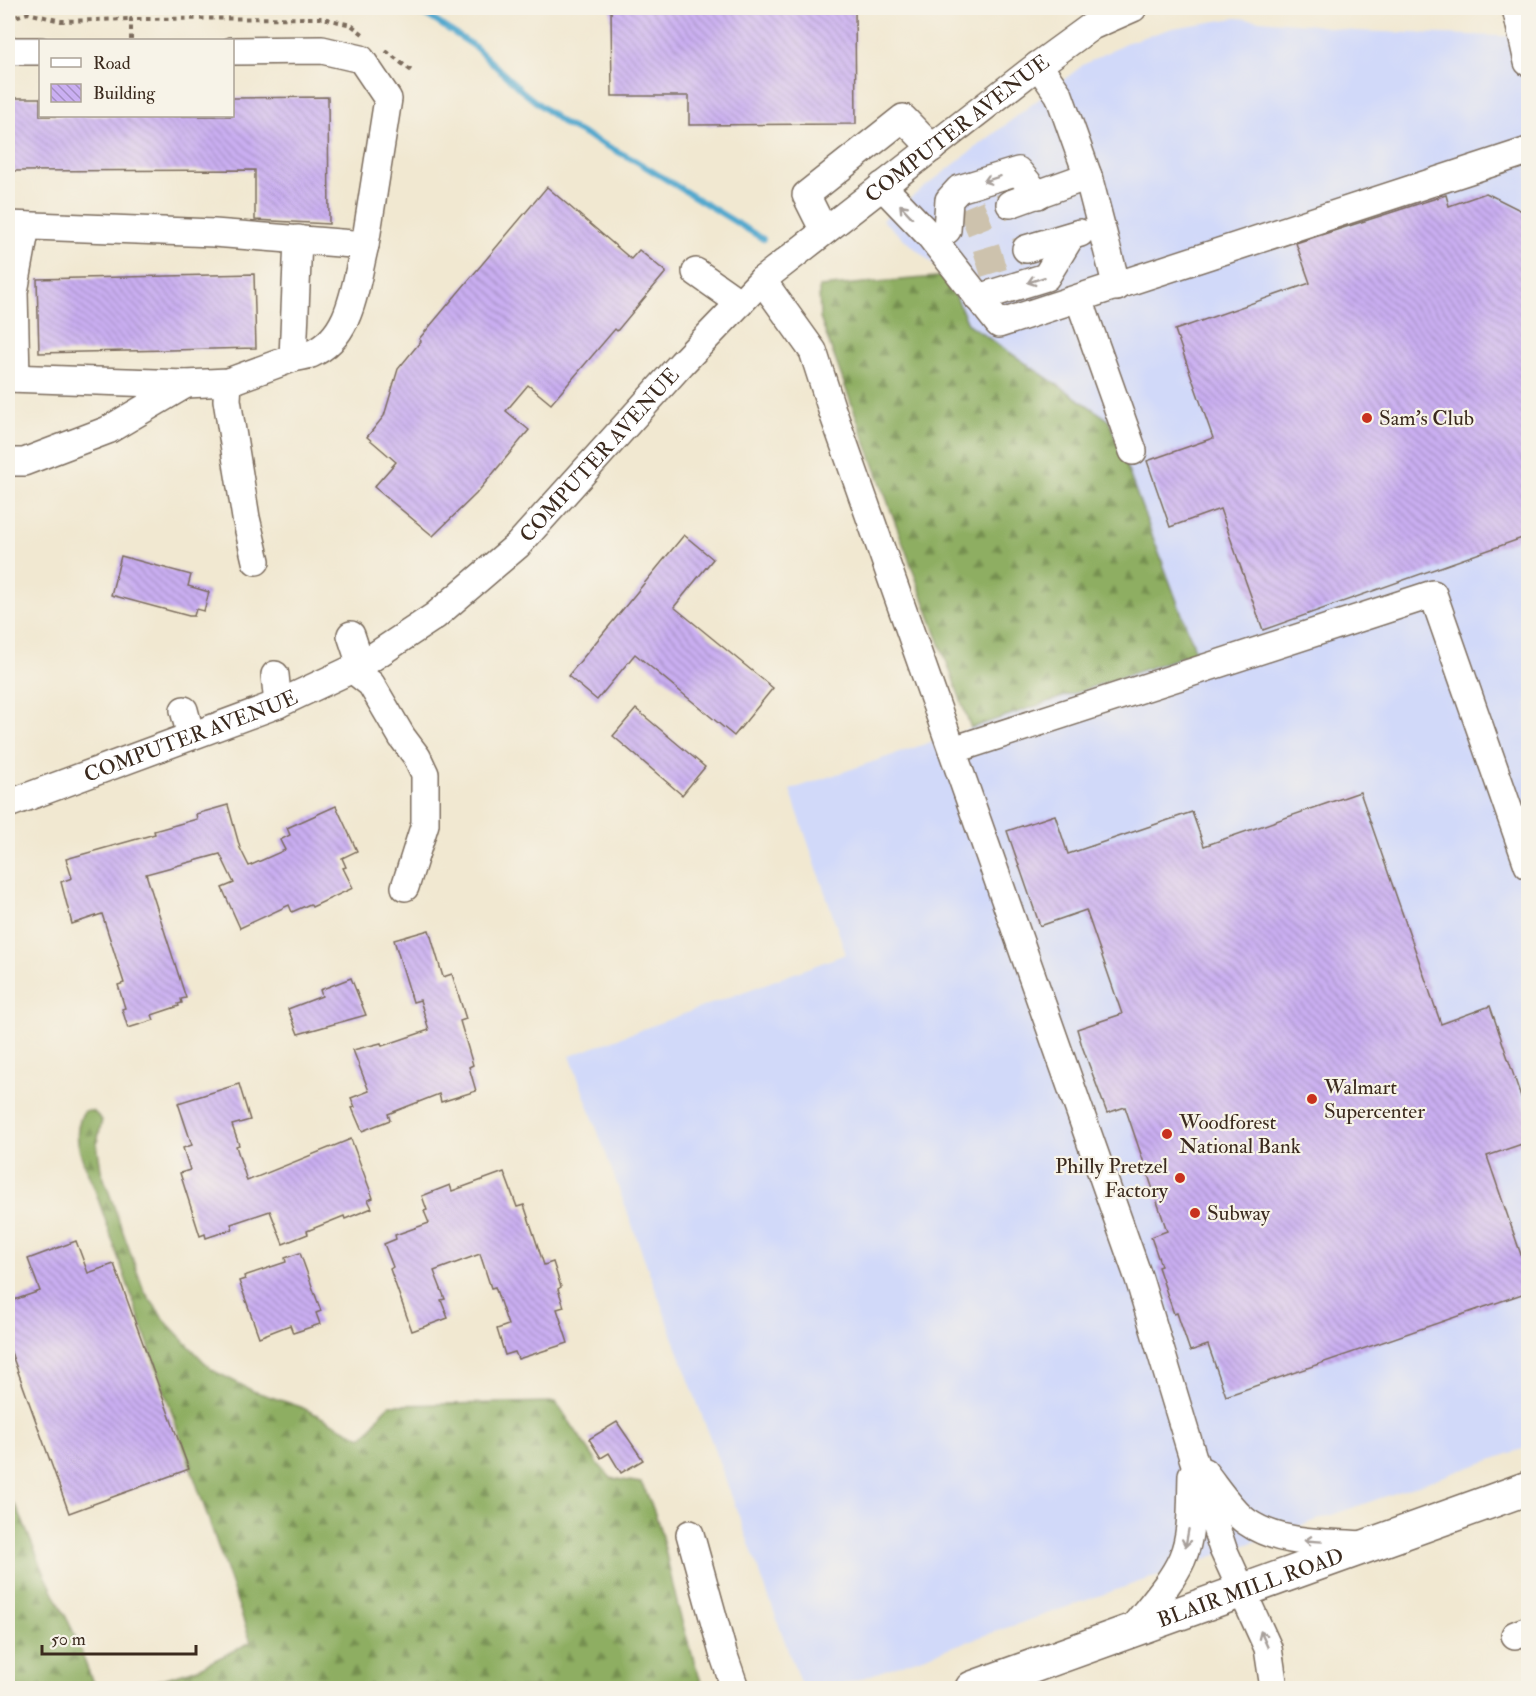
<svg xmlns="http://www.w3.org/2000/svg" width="1536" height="1696" font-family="'IM FELL Double Pica',serif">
	<defs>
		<pattern id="forest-firs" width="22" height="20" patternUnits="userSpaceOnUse" patternTransform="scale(1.5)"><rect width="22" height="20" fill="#8eae62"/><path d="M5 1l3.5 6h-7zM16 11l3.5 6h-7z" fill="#758e50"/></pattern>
		<pattern id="building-back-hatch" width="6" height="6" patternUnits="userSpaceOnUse" patternTransform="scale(1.5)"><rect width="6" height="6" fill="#caaff2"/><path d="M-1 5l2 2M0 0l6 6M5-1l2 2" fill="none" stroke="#a58fc3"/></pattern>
	</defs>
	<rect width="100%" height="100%" fill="#f7f3e8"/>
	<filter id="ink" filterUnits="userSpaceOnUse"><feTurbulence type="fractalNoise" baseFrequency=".0167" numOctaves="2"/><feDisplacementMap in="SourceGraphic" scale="12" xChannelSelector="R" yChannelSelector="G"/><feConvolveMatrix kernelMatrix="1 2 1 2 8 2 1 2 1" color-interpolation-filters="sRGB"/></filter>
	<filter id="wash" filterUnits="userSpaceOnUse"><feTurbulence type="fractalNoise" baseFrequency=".008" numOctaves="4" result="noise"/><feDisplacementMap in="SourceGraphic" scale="24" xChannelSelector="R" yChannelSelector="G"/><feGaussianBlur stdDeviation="1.35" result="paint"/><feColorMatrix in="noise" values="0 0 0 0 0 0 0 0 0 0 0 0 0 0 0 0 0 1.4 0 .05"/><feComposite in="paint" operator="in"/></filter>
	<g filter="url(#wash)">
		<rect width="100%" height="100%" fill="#f1e8d1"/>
		<path fill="#d1d9f9" d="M1236 18 1306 24 1355 31 1528 37V1447L833 1688H802L570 1056 846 954 790 790 1196 652 1109 420 968 324 947 276 882 220 1083 65 1125 43 1173 28Z"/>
		<g fill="url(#forest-firs)" stroke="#646c40" stroke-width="1.5">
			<path d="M947 276 968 324 1109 420 1196 652 971 728 820 318 819 287Z"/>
			<path d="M84 1111H93L102 1120 97 1143 101 1170 144 1291 167 1323 212 1370 253 1391 301 1407 361 1437C377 1428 374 1415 390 1405L556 1402 599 1465 611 1478 641 1483C662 1519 667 1563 677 1603 684 1632 694 1660 703 1688H134L199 1668 251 1642 95 1190C85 1164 68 1138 84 1111Z"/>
			<path d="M8 1499 17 1508 46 1577 73 1631 95 1688H8Z"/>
		</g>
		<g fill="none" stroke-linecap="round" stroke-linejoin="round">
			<path stroke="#51a8ce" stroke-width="6" d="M405 8 431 18 474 46 522 91 564 124 636 161 763 239"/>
		</g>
		<g id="blocks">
			<g fill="url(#building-back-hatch)">
				<path d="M611 8H855L856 124 689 125V96H612Z"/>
				<path d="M328 97 329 224 255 220V170L8 171V98H40V116H232V98Z"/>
				<path d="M547 187 631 259 639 250 666 272 617 331 615 329 551 404 528 385 506 411 529 430 476 494 433 536 374 487 396 462 367 437 384 416 398 369 421 341 419 339Z"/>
				<path d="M1486 193 1528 214V536L1263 630 1220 509 1170 527 1147 461 1213 438 1175 330 1310 283 1296 243 1446 195 1449 206Z"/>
				<path d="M254 274 256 348 39 353 37 279Z"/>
				<path d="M684 535 713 559 674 607 773 688 734 736 635 654 597 700 568 676Z"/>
				<path d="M121 556 191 575 188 586 209 592 204 611 196 609 194 616H189L111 595Z"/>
				<path d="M636 709 705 767 682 795 613 736Z"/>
				<path d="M1360 792 1441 1024 1490 1006 1528 1117V1142L1487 1156 1528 1275V1292L1226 1396 1208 1345 1190 1351 1177 1313 1174 1314 1158 1267 1161 1266 1151 1237 1167 1231 1125 1107 1107 1113 1082 1046 1077 1029 1122 1014 1086 910 1040 926 1007 831 1055 815 1068 854 1192 812 1204 846Z"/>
				<path d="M228 805 240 848 249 866 285 850 280 840 290 835 287 828 336 806 357 851 342 858 346 867 343 868 353 888 312 907 310 904 292 912 289 905 240 928 222 888 234 883 220 854 146 874 186 998 181 999 182 1003 178 1004 179 1006 152 1015 154 1020 128 1028 122 1009 125 1008 118 985 124 983 102 914 72 924 61 882 72 878 66 859 155 834 154 831 197 819 196 814Z"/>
				<path d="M429 930 443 977 452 974 466 1019 460 1021 473 1065 469 1067 476 1091 441 1102 439 1094 388 1114 390 1120 362 1131 352 1108 355 1107 351 1098 369 1091 353 1050 381 1043 382 1046 429 1030 420 1000 413 1002 394 940Z"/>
				<path d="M351 978 366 1015 298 1034 288 1009 322 996 320 990Z"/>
				<path d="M239 1084 250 1120 232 1125 239 1145 236 1146 247 1181 351 1139 373 1198 368 1200 372 1208 345 1219 344 1216 307 1231 308 1234 283 1244 270 1211 231 1224 233 1229 206 1238 205 1234 200 1236 180 1173 190 1170 183 1148 192 1145 178 1103Z"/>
				<path d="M504 1172 517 1207 524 1205 544 1265 553 1262 561 1287 558 1289 564 1307 557 1309 568 1343 518 1359 515 1352 505 1355 497 1329 508 1325 495 1287 491 1288 480 1254 434 1271 445 1299 441 1300 448 1318 412 1331 390 1269 393 1267 384 1244 396 1239 395 1235 429 1223 424 1211 427 1210 422 1196 450 1185 452 1191Z"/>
				<path d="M76 1241 88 1273 114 1264 189 1469 69 1513 8 1344V1302L40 1291 28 1259Z"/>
				<path d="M300 1253 321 1311 316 1313 320 1324 293 1333 290 1325 259 1337 239 1281 245 1279 244 1276 286 1262 285 1258Z"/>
				<path d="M617 1422 643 1460 621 1473 609 1453 601 1458 589 1439Z"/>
			</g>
		</g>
	</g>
	<g filter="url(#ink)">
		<use href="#blocks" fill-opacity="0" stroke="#7b6c5d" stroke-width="1.5"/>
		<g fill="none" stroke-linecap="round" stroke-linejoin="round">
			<g stroke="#cdc2ad" stroke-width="27" stroke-dasharray="27 14" stroke-linecap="butt">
				<path d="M963 223 1010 204"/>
				<path d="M977 264 1026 249"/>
			</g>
			<defs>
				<g id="minor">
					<path d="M1516 8 1528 62"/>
					<path d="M8 51H40"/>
					<path d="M1038 65 1059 95 1088 176 1117 287"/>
					<path d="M882 186 930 236 999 324 1528 151"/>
					<path d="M1010 204 1088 176"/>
					<path d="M8 225 214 233 365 245 388 99 361 59 322 50 232 51"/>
					<path d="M947 230 949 200 959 189 1018 171 1038 195"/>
					<path d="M824 231 806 195 903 118 932 148"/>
					<path d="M1026 249 1080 233"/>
					<path d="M696 272 740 303"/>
					<path d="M762 280 813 351 832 410 1139 1279 1193 1458 1223 1549 1268 1648 1274 1688"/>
					<path d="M978 298 1046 277 1071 236"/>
					<path d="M1079 299 1133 451"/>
					<path d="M293 358C298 357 305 356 311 354 353 336 355 283 365 245"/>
					<path d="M8 378 186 384 228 382 293 358 298 239"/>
					<path d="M16 378 14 292 26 226"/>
					<path d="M228 382 227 400 246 518 256 561"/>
					<path d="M8 462H24L108 430 186 384"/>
					<path d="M351 635 361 665"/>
					<path d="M352 669 371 684 402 737 417 757 425 774V824L405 887"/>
					<path d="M275 675 278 704"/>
					<path d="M184 710 191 736"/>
					<path d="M953 750 1433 594 1528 865"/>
					<path id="s1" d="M8 804 278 704 361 665 435 616 518 545 682 363 762 280 1033 69 1092 26 1133 8"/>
					<path d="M1204 1472C1216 1487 1231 1511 1247 1522 1280 1545 1325 1542 1364 1545"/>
					<path d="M690 1534 723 1653 735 1688"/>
					<path d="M1130 1632C1146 1610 1171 1584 1182 1559 1193 1534 1191 1502 1192 1475"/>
					<path d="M1515 1635 1528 1630"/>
				</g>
				<g id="major">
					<path id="s2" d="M972 1688 1528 1488"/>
				</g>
			</defs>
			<use href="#minor" stroke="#7b6c5d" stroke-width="30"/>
			<use href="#major" stroke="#7b6c5d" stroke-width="36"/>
			<g stroke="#7b6c5d" stroke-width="4" stroke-dasharray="4.5 4.5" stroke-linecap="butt">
				<path d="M8 19 28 13 61 21 131 19"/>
				<path d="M131 40V19L323 18 351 25 363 34"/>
				<path d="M386 51 413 72"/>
			</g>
			<use href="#minor" stroke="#fff" stroke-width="27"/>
			<use href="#major" stroke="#fff" stroke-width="33"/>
		</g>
		<defs><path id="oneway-shaft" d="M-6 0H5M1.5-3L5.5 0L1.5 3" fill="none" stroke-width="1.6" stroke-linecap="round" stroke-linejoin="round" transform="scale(1.5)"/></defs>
		<g stroke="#a79f9a">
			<use href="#oneway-shaft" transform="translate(992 179) rotate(162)"/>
			<use href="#oneway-shaft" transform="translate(906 211) rotate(-133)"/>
			<use href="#oneway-shaft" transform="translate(1036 280) rotate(162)"/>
			<use href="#oneway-shaft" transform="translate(1187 1538) rotate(100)"/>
			<use href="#oneway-shaft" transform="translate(1313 1541) rotate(-176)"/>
			<use href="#oneway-shaft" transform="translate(1264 1639) rotate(-114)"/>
		</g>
	</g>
	<g fill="#c8321e" stroke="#f7f3e8" stroke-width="2">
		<circle cx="1367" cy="418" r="6"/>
		<circle cx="1312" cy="1099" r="6"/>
		<circle cx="1167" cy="1134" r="6"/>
		<circle cx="1180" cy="1178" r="6"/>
		<circle cx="1195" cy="1213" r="6"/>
	</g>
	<g text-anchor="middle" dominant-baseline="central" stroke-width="4.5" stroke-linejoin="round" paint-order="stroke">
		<g font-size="21" fill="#3b2a1e" stroke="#f7f3e8">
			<text stroke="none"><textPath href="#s1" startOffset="1185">COMPUTER AVENUE</textPath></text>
			<text stroke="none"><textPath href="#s1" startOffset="699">COMPUTER AVENUE</textPath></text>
			<text stroke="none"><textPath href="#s1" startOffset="195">COMPUTER AVENUE</textPath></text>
			<text stroke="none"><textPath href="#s2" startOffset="296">BLAIR MILL ROAD</textPath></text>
		</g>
		<g font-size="21" fill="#3b2a1e" stroke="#f7f3e8" text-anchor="start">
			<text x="1379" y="418">Sam's Club</text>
			<text x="1324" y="1087">Walmart<tspan x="1324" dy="24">Supercenter</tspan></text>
			<text x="1179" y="1122">Woodforest<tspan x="1179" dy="24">National Bank</tspan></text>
			<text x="1168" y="1166" text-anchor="end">Philly Pretzel<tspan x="1168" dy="24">Factory</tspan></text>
			<text x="1207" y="1213">Subway</text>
		</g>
	</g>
	<rect width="1536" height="1696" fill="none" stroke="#f7f3e8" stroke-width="30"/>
	<rect x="39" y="39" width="195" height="78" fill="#f7f3e8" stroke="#aca397" stroke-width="1.5"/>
	<rect x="51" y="58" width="30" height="9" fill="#ffffff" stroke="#aca397" stroke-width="1.5"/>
	<text x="93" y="69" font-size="18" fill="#3b2a1e">Road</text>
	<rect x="51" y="84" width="30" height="18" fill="url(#building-back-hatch)" stroke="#aca397" stroke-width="1.5"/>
	<text x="93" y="99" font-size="18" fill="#3b2a1e">Building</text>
	<path d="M42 1645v9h154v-9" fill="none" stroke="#3b2a1e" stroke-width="3"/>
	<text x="51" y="1645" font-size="18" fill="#3b2a1e" stroke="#f7f3e8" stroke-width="4.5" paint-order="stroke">50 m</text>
</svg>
